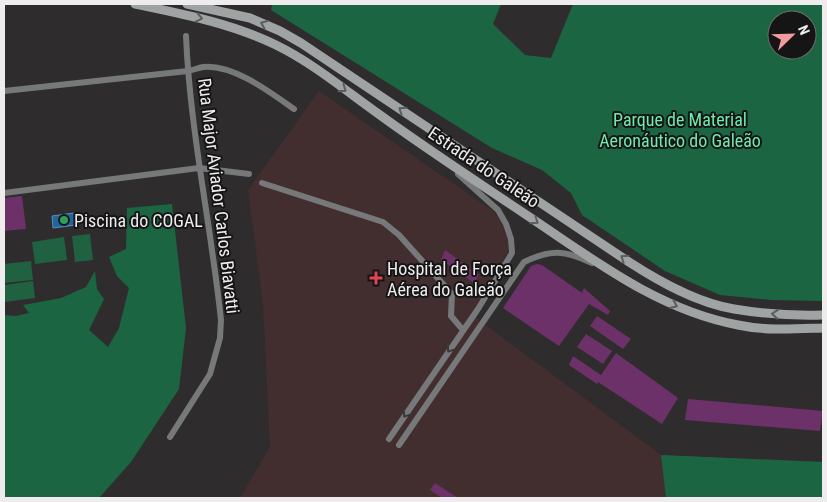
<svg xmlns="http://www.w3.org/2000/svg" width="827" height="502" font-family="'Roboto Condensed',sans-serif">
	<rect width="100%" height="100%" fill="#2f2c2e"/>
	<path fill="#422e2f" d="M319 91 492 210 502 222 508 238V252L471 314 661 455 823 462V498H240L270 447 263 304 248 190Z"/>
	<g fill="#1f6141">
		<path d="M90 234 93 260 75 262 72 236Z"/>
		<path d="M64 237 67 260 35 264 32 242Z"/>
		<path d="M31 261 33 280 4 283V264Z"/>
		<path d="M33 281 35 298 4 302V285Z"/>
	</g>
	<g fill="#1c6543" fill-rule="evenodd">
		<path d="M272 4H501L493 24 525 55 551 58 573 4H823V301L771 300 720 295 665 271 582 215 571 193 542 170 492 148 271 10ZM777 20H807V50H777Z"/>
		<path d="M172 204 186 328 179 389 131 462 99 498H4V315L16 316 29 313 23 305 61 298 86 287 95 271 97 289 104 299 89 330 108 347 119 328 129 288 117 276 109 257 126 249 127 208Z"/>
		<path d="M661 455 823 462V498H666Z"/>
	</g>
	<path fill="#20659e" stroke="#5e8eb6" d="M74 213 76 225 53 228 52 216Z"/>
	<g fill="#6d3169">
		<path d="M22 196 26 229 4 231V198Z"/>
		<path d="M445 250 479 275 474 283 441 260Z"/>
		<path d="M537 264 542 265 582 293 584 288 610 311 608 315 589 304 559 346 503 308 531 266Z"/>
		<path d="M597 316 631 339 623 349 590 326Z"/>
		<path d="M586 334 612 351 603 364 577 347Z"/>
		<path d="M616 353 678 398 662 424 598 382 597 384 569 365 573 356 601 375Z"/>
		<path d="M688 399 823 411 820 431 685 420Z"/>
		<path d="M435 483 458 498H442L430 490Z"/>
	</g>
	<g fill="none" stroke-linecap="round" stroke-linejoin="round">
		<g stroke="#767879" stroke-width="6">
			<path d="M4 91 188 71C193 70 198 68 203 67 233 64 270 92 294 109"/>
			<path d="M262 183 383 222 399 235 452 294 451 316 463 330"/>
			<path d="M4 193 199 168 249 174"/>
			<path d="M170 437 210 374 220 338 221 320C211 225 190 131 186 36"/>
			<path d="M389 439 478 309 512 253 511 239 506 224 498 210 458 174"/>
			<path d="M399 445 524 262C551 249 565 250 592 263"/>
		</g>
		<g stroke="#9fa3a4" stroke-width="9">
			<path d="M135 4C183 14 231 23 276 45 313 63 346 91 380 115 428 150 479 183 528 216 594 260 658 310 738 325 766 331 794 329 823 328"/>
			<path d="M187 4 250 18 280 31 301 43 629 262C660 282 697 303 734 309 764 314 794 316 823 315"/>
		</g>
	</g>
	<defs><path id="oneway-chevron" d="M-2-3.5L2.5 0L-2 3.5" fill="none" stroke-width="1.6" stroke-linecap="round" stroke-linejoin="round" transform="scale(1.25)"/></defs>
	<g stroke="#5a5c5d">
		<use href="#oneway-chevron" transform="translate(199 18) rotate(13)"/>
		<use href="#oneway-chevron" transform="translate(264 24) rotate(-158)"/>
		<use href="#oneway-chevron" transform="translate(343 89) rotate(35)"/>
		<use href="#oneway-chevron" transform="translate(402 110) rotate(-146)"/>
		<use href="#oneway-chevron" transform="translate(535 221) rotate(34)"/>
		<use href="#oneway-chevron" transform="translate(624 258) rotate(-146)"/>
		<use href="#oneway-chevron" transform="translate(674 305) rotate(23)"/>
		<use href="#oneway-chevron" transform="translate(775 314) rotate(-175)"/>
	</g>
	<g stroke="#383839">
		<use href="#oneway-chevron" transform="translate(450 349) rotate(124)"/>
		<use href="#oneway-chevron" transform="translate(406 414) rotate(124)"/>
	</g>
	<circle fill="#2e9e5b" stroke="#161516" stroke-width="2" cx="64" cy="220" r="5"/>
	<path fill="#e0444e" stroke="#161516" stroke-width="2" d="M373.5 270.5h5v5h5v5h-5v5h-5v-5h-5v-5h5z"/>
	<g text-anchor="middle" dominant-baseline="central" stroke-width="4" stroke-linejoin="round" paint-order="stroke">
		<g font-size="18" fill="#70ebab" stroke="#161516">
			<text x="680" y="119">Parque de Material<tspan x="680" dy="21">Aeronáutico do Galeão</tspan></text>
		</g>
		<g font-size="18" fill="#efecee" stroke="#161516">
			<text transform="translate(484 167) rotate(34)">Estrada do Galeão</text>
			<text transform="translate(219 196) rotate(83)">Rua Major Aviador Carlos Biavatti</text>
		</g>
		<g font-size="18" fill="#efecee" stroke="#161516" text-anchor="start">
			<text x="74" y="220">Piscina do COGAL</text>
			<text x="387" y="268">Hospital de Força<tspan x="387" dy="21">Aérea do Galeão</tspan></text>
		</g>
	</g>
	<rect width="827" height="502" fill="none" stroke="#efecee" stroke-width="10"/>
	<g transform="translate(792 35) rotate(67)"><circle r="24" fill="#161516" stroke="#6d6b6c"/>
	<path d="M0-4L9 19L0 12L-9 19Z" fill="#f49b9f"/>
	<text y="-8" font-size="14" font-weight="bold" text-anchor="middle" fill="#efecee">N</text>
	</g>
</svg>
